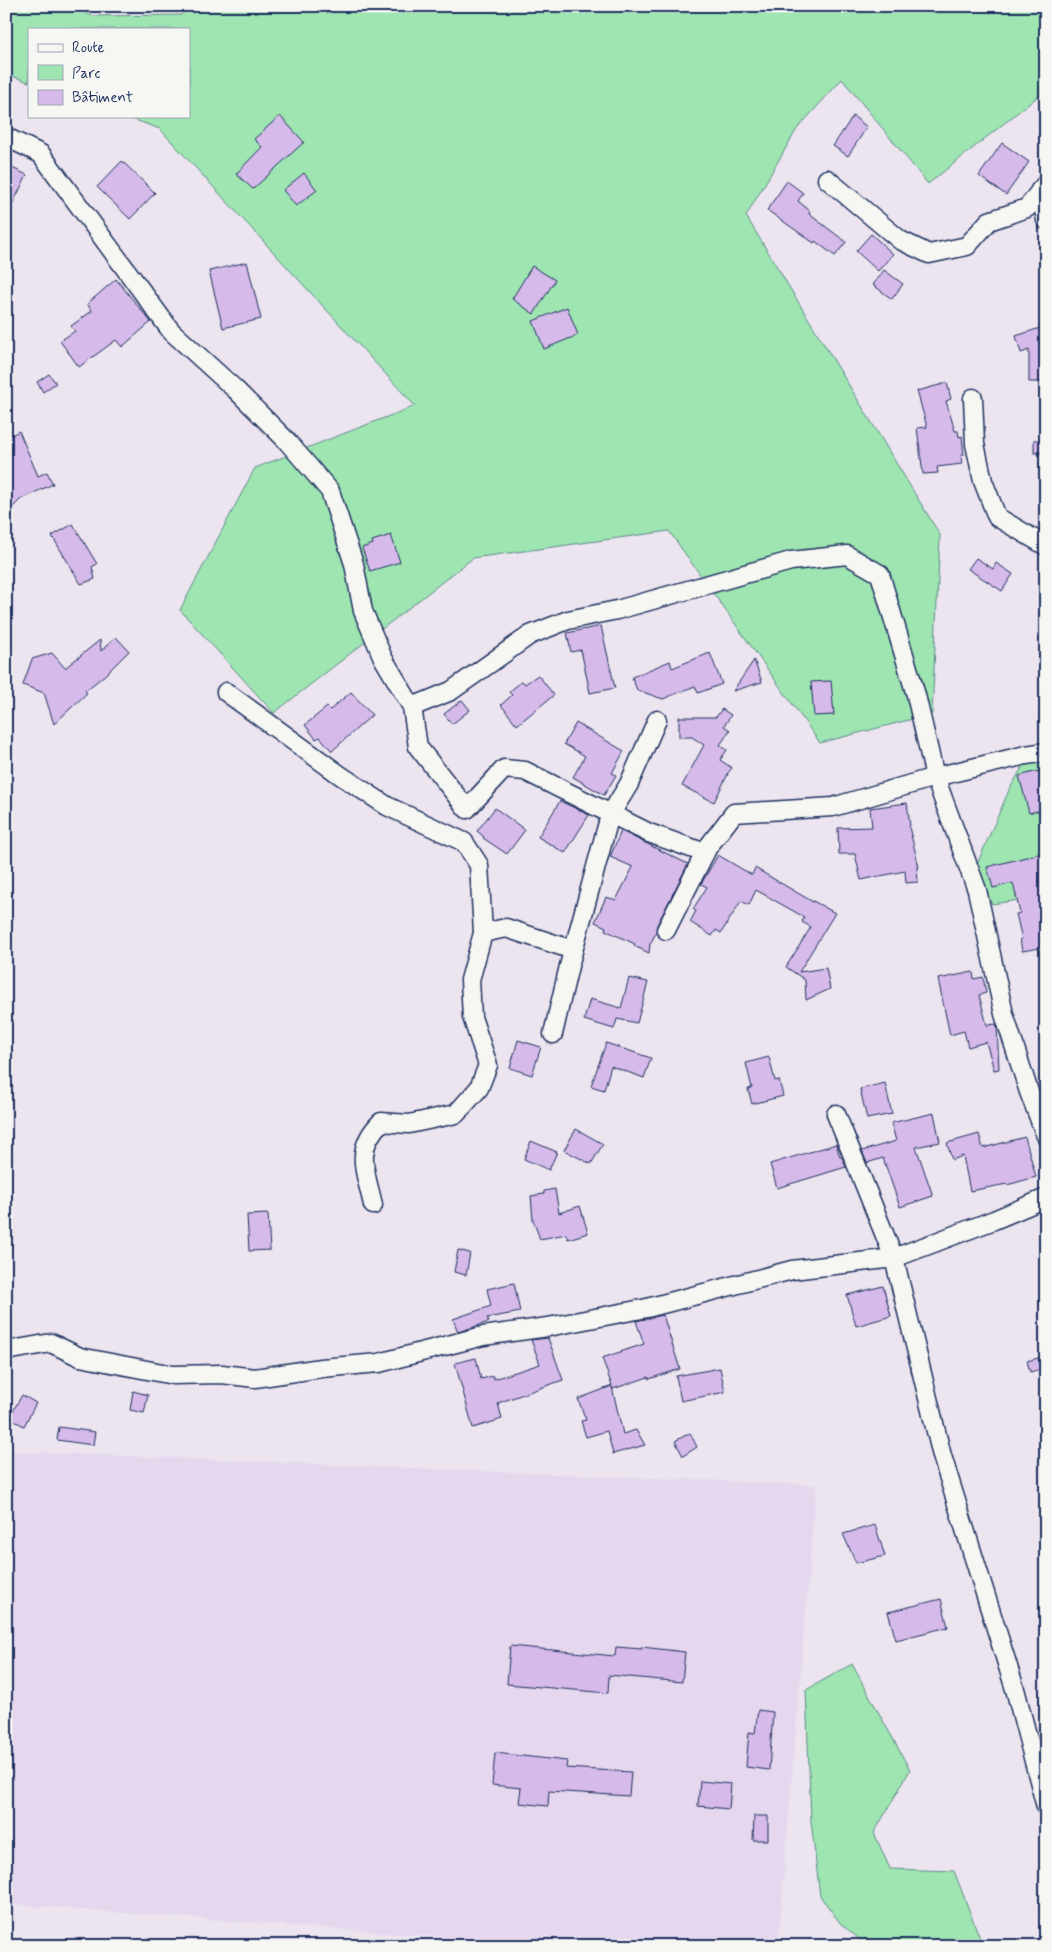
<svg xmlns="http://www.w3.org/2000/svg" width="1052" height="1952" font-family="Mynerve,sans-serif">
	<rect width="100%" height="100%" fill="#ece4ef"/>
	<filter id="ink" filterUnits="userSpaceOnUse"><feTurbulence type="fractalNoise" baseFrequency=".02" numOctaves="2"/><feDisplacementMap in="SourceGraphic" scale="10" xChannelSelector="R" yChannelSelector="G"/><feConvolveMatrix kernelMatrix="1 2 1 2 8 2 1 2 1" color-interpolation-filters="sRGB"/></filter>
	<g filter="url(#ink)">
		<path fill="#e5d7ed" d="M6 1451 816 1485 778 1946H558L6 1904Z"/>
		<g fill="#9ee5b2" stroke="#5c8a88">
			<path d="M6 6H68L93 16 180 15 196 6H1046V90L928 184 842 79 797 129 746 216 940 535 932 714 820 743 669 531 473 558 274 713 180 610 255 468 415 406 160 129 124 116H189V29H29V82L6 74Z"/>
			<path d="M1025 763 1046 764V896L992 904 974 871 1010 788Z"/>
			<path d="M852 1664 910 1770 874 1833 890 1869 954 1871 983 1946H868L841 1924 820 1896 811 1821 806 1690Z"/>
		</g>
		<g fill="#d6bae9" stroke="#1b2f5e">
			<path d="M280 116 304 142 253 189 236 174 262 147 254 139Z"/>
			<path d="M853 116 867 127 848 156 833 146Z"/>
			<path d="M1002 143 1029 162 1006 195 979 176Z"/>
			<path d="M122 161 155 193 130 219 97 187Z"/>
			<path d="M6 165 27 175 6 217Z"/>
			<path d="M304 173 317 190 296 206 283 190Z"/>
			<path d="M787 181 803 193 798 201 810 211 809 214 846 242 835 256 815 241 814 243 767 210Z"/>
			<path d="M871 234 893 254 878 271 856 251Z"/>
			<path d="M247 262 261 319 223 328 209 271Z"/>
			<path d="M532 266 555 280 534 314 512 299Z"/>
			<path d="M884 270 903 284 892 299 873 285Z"/>
			<path d="M116 279 151 322 122 347 116 340 79 367 60 341 75 331 71 326 92 311 87 304Z"/>
			<path d="M567 307 578 335 544 349 533 321Z"/>
			<path d="M1046 326 1044 382H1029V350L1021 353 1016 336Z"/>
			<path d="M49 374 56 383 43 392 37 382Z"/>
			<path d="M947 383 951 399 946 401 955 431H958L959 437 962 436 964 455H961L962 464 937 467 938 473 923 474 917 428 927 427 917 391Z"/>
			<path d="M19 431 38 476 47 472 53 484 21 499 6 514V438Z"/>
			<rect x="1034" y="440" width="12" height="13"/>
			<path d="M73 524 97 564 92 567 95 579 81 584 52 536Z"/>
			<path d="M391 535 400 562 370 571 362 548 373 544 372 541Z"/>
			<path d="M976 558 993 569 996 563 1013 574 1002 591 968 569Z"/>
			<path d="M601 626 615 688 590 693 581 650 571 652 567 633Z"/>
			<path d="M116 637 129 651 106 674 85 691 87 693 54 724 44 693 23 685 32 659 52 653 65 668 100 640 101 651Z"/>
			<path d="M710 653 722 684 698 693 695 686 663 699 637 690 632 677 670 661 672 668Z"/>
			<path d="M754 660 762 682 733 691Z"/>
			<path d="M538 675 554 695 517 725 501 705 512 695 509 692 522 681 525 684Z"/>
			<path d="M831 681 834 715 814 716 811 682Z"/>
			<path d="M351 692 372 715 332 751 320 737 316 739 305 725 327 707 330 710Z"/>
			<path d="M462 700 470 710 452 724 444 714Z"/>
			<path d="M722 709 731 715 724 726 730 730 720 745 727 750 720 760 732 768 727 774H728L714 802 682 786 704 745 692 737H679V717H716Z"/>
			<path d="M576 723 624 751 612 773 616 775 604 795 573 777 585 756 564 744Z"/>
			<path d="M1042 770 1046 782V809L1029 813 1019 776Z"/>
			<path d="M560 801 589 815 565 853 538 837Z"/>
			<path d="M907 803 910 826 909 827 919 867 917 868 918 882 906 883 905 871 861 880 855 854H839L838 828 872 827 870 808Z"/>
			<path d="M495 808 525 830 507 854 483 838 484 837 477 831Z"/>
			<path d="M621 831 688 864 657 925 656 933 650 944 649 953 634 946 635 944 605 930 606 927 595 922 606 897 616 900 633 867 610 857Z"/>
			<path d="M1046 852V947L1022 951 1020 939H1022L1016 914 1020 913 1013 883 993 888 987 867Z"/>
			<path d="M718 855 752 875 755 868 813 902V901L835 913 799 972 826 968 830 989 806 1000 805 980 786 967 811 927 802 922 804 917 756 890 749 905 741 901 721 933 716 930 712 936 690 922 696 911 693 909 707 887 701 884Z"/>
			<path d="M973 972 974 979 983 977 986 993 979 995 987 1025 996 1024 997 1026 999 1069 994 1070 986 1042 968 1047 964 1031 950 1035 938 979Z"/>
			<path d="M629 978 648 982 637 1023 617 1019 614 1029 584 1020 590 999 621 1008Z"/>
			<path d="M518 1040 541 1047 532 1075 510 1068Z"/>
			<path d="M606 1043 651 1058 644 1078 611 1066 604 1090 591 1086Z"/>
			<path d="M769 1057 775 1081 779 1080 783 1096 752 1104 748 1089 752 1088 746 1063Z"/>
			<path d="M885 1083 892 1114 867 1119 860 1089Z"/>
			<path d="M934 1113 940 1142 916 1147 933 1196 900 1207 883 1158 867 1163 862 1151 896 1141 891 1123Z"/>
			<path d="M576 1129 603 1144 591 1164 564 1150Z"/>
			<path d="M979 1134 983 1148 1025 1137 1036 1177 1007 1185V1184L970 1191 963 1156 952 1160 947 1143Z"/>
			<path d="M531 1141 557 1152 549 1170 524 1159Z"/>
			<path d="M836 1144 840 1157H842L846 1167 777 1188 770 1164Z"/>
			<path d="M555 1189 559 1213 580 1206 588 1233 568 1239 566 1234 540 1239 533 1220 531 1196 544 1194V1191Z"/>
			<path d="M268 1214 270 1250 249 1251 247 1215Z"/>
			<path d="M458 1250 470 1253 466 1275 454 1272Z"/>
			<path d="M514 1283 520 1312 487 1318 489 1322 458 1332 453 1319 491 1306 487 1289Z"/>
			<path d="M883 1286 891 1316 856 1326 847 1295Z"/>
			<path d="M663 1315 680 1369 649 1379 648 1377 613 1389 612 1387 623 1434 636 1430 645 1445 613 1454 607 1431 586 1437 581 1421 586 1420 578 1399 612 1386 602 1358 644 1344 636 1321Z"/>
			<path d="M548 1338 563 1380 498 1403 502 1419 473 1428 455 1363 476 1358 481 1379 493 1376 494 1379 540 1364 531 1340Z"/>
			<path d="M1046 1356V1368L1030 1372 1027 1361Z"/>
			<path d="M720 1368 725 1392 681 1401 676 1376Z"/>
			<path d="M133 1391 148 1395 144 1413 130 1410Z"/>
			<path d="M22 1395 36 1403 24 1426 9 1418Z"/>
			<path d="M59 1427 95 1432 93 1445 57 1440Z"/>
			<path d="M690 1433 697 1447 683 1456 675 1441Z"/>
			<path d="M875 1525 885 1556 856 1563 843 1534Z"/>
			<path d="M941 1599 948 1627 896 1640 888 1612Z"/>
			<path d="M510 1646 615 1656 616 1647 642 1649V1647L685 1652 682 1682 609 1675 608 1693 507 1684Z"/>
			<path d="M758 1710 773 1712 769 1770 746 1767 749 1732 755 1733Z"/>
			<path d="M495 1753 567 1761 566 1768 631 1772 629 1796 549 1791 548 1806 519 1803 521 1788 492 1785Z"/>
			<path d="M700 1781 731 1784 729 1809 698 1806Z"/>
			<path d="M754 1816H768V1840H753Z"/>
		</g>
		<g fill="none" stroke-linecap="round" stroke-linejoin="round">
			<defs>
				<g id="street">
					<path d="M6 137 41 154 171 331 236 390 286 440 330 491 354 564 363 611 383 658 412 707 418 747 467 809 504 769 525 771 649 833 705 853"/>
					<path d="M827 179 900 240 929 254 967 246 989 221 1027 208 1046 183"/>
					<path d="M1040 190 1046 220"/>
					<path d="M973 398 975 444 983 481 997 517 1046 546"/>
					<path d="M226 692 340 775 387 806 464 842 479 865 483 933 470 980 472 1017 488 1065 479 1088 456 1114 409 1124 381 1122C353 1150 366 1172 373 1205"/>
					<path d="M412 707 451 691 530 635 568 620 617 610 791 561 847 555 880 574 916 695 935 777 833 807 734 813 708 847 666 930"/>
					<path d="M1046 752 1026 755 935 777 977 890 1004 1014 1029 1092 1046 1136"/>
					<path d="M483 933 506 928 573 950"/>
					<path d="M553 1034 569 966 610 815 629 784 657 720"/>
					<path d="M836 1114 894 1258 942 1456 1015 1689 1046 1807"/>
					<path d="M6 1351 51 1343 80 1357 173 1375 222 1374 255 1378 321 1368 379 1363 483 1336 548 1327 647 1308 792 1270 894 1258 994 1220 1046 1198"/>
				</g>
			</defs>
			<use href="#street" stroke="#1b2f5e" stroke-width="21"/>
			<use href="#street" stroke="#f6f6f2" stroke-width="18"/>
		</g>
	</g>
	<rect width="1052" height="1952" fill="none" stroke="#f6f6f2" stroke-width="25"/>
	<rect x="12" y="12" width="1027" height="1927" fill="none" stroke="#1b2f5e" stroke-width="2" filter="url(#ink)"/>
	<rect x="28" y="28" width="162" height="90" fill="#f6f6f2" stroke="#9ea6b7"/>
	<rect x="38" y="44" width="25" height="8" fill="#f6f6f2" stroke="#9ea6b7"/>
	<text x="72" y="52" font-size="15" fill="#1b2f5e">Route</text>
	<rect x="38" y="65" width="25" height="15" fill="#9ee5b2" stroke="#9ea6b7"/>
	<text x="72" y="78" font-size="15" fill="#1b2f5e">Parc</text>
	<rect x="38" y="90" width="25" height="15" fill="#d6bae9" stroke="#9ea6b7"/>
	<text x="72" y="102" font-size="15" fill="#1b2f5e">Bâtiment</text>
</svg>
